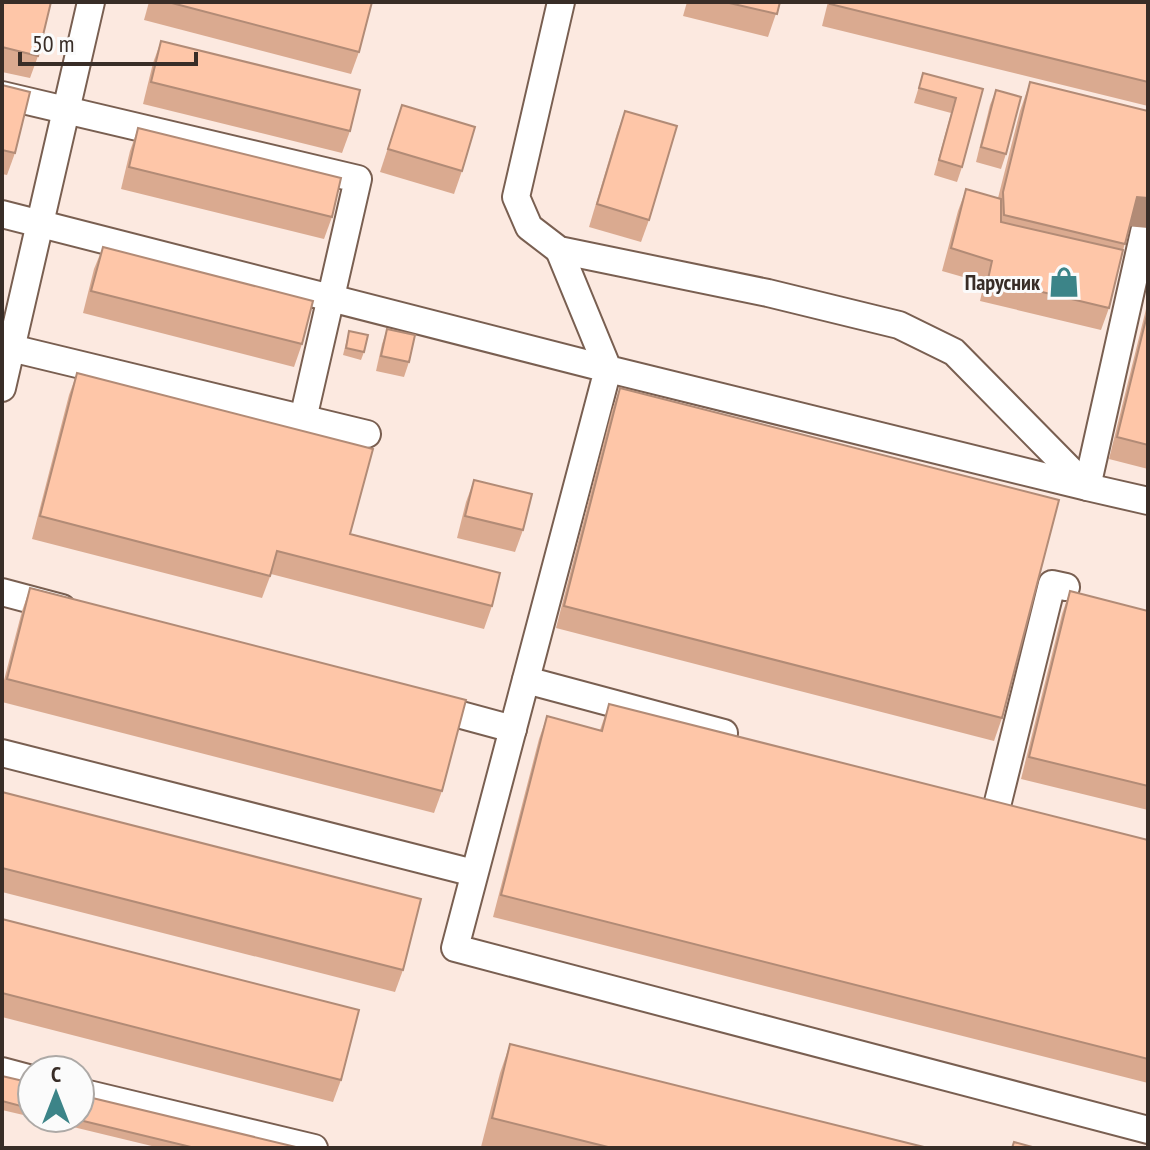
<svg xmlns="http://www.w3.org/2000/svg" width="1150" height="1150" font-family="'PT Sans Narrow',sans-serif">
	<rect width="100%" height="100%" fill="#fce9e0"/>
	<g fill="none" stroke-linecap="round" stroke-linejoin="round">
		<defs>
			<g id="minor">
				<path d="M561 2 516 197 529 227 559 250 768 293 899 325 954 352 1087 487 1148 501"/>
				<path d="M2 95 358 179 303 419"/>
				<path d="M2 214 608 369 455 948 1148 1130"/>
				<path d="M559 250 608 369 1087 487 1144 232"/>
				<path d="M11 348 367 434"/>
				<path d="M2 388 91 2"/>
				<path d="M2 592 62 608"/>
				<path d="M526 680 724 733"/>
				<path d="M428 706 513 729"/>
				<path d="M2 753 474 873"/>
				<path d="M997 806 1052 584 1066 587"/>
				<path d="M2 1071 32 1079"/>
				<path d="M80 1092 314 1148"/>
			</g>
		</defs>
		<use href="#minor" stroke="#795f51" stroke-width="30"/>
		<use href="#minor" stroke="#fff" stroke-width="26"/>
	</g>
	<g fill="#daaa90">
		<path d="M2 2 38 56 30 78 2 72Z"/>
		<path d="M149 2H372L359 52 351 74 144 20Z"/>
		<path d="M687 2H780L768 37 683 16Z"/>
		<path d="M828 2H1148V106L822 26Z"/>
		<path d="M161 41 350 131 342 153 143 104 153 63Z"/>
		<path d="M923 73 983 89 962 167 957 182 934 175 951 113 914 103Z"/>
		<path d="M1030 82 1129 226 1109 308 1101 330 980 301 984 283 942 271 958 211 966 189 998 198 1020 111Z"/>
		<path d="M2 85 15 153 7 175 2 174Z"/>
		<path d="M996 90 1006 154 1001 169 976 162 990 105Z"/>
		<path d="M402 105 462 171 454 194 380 172Z"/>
		<path d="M625 111 649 220 641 242 589 227 617 133Z"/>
		<path d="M138 128 332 217 324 239 121 189 130 151Z"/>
		<path d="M103 247 302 344 294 367 83 313 94 269Z"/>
		<path d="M1148 301V469L1109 459Z"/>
		<path d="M387 329 409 362 404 377 376 371 382 344Z"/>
		<path d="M349 331 364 352 361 360 343 355Z"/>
		<path d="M77 373 350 534 492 606 484 629 271 574 262 598 32 539 69 395Z"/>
		<path d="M620 388 1002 718 994 741 556 628 612 410Z"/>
		<path d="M474 480 523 530 515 552 457 538 466 502Z"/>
		<path d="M30 588 442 791 434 813 2 702V688L22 611Z"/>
		<path d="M1070 591 1148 611V810L1021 779 1062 614Z"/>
		<path d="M609 704 1148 840V1083L493 917 539 739 547 716 600 730Z"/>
		<path d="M2 792 403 970 395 992 2 892Z"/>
		<path d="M2 919 341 1080 333 1102 2 1017Z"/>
		<path d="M510 1044 928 1148 481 1147 500 1073Z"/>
		<path d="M2 1076 32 1083V1117L2 1110Z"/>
		<path d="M36 1118H80L300 1148H160Z"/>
	</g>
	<path fill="#b28b76" d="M1137 197 1148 198V228L1126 226Z"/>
	<g fill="#fec6a8" stroke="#b28b76" stroke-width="2">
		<path d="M2 2H51L38 56 2 47Z"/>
		<path d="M168 2H372L359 52Z"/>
		<path d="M725 2H780L777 14Z"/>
		<path d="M830 2H1148V82L830 4Z"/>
		<path d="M161 41 360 90 350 131 151 82Z"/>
		<path d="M923 73 983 89 962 167 939 160 956 98 919 88Z"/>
		<path d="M1030 82 1148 111V198L1137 197 1125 244 1004 215 1003 192Z"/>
		<path d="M2 85 30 92 15 153 2 150Z"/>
		<path d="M996 90 1021 97 1006 154 981 147Z"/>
		<path d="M402 105 475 127 462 171 388 149Z"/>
		<path d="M625 111 677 126 649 220 597 204Z"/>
		<path d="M138 128 341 178 332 217 129 167Z"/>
		<path d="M966 189 1001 199V222L1123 250 1109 308 988 279 992 261 951 248Z"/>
		<path d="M103 247 313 301 302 344 91 291Z"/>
		<path d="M1148 311V445L1117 437Z"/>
		<path d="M387 329 415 335 409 362 381 356Z"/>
		<path d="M349 331 368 335 364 352 346 348Z"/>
		<path d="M77 373 373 449 350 534 500 573 492 606 277 551 270 576 40 516Z"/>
		<path d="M620 388 1059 500 1002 718 564 606Z"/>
		<path d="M474 480 532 494 523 530 465 516Z"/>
		<path d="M30 588 466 700 442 791 7 679Z"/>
		<path d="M1070 591 1148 611V786L1029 757Z"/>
		<path d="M609 704 1148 840V1059L501 895 547 716 602 731Z"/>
		<path d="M2 792 421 899 403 970 2 868Z"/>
		<path d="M2 919 359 1010 341 1080 2 993Z"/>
		<path d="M510 1044 928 1148H612L492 1118Z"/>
		<path d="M2 1076 32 1083V1109L2 1101Z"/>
		<path d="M80 1095 300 1148H195L71 1118H80Z"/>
		<path d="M1014 1142 1036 1148H1012Z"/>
	</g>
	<defs>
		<symbol id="shop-bare" viewBox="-9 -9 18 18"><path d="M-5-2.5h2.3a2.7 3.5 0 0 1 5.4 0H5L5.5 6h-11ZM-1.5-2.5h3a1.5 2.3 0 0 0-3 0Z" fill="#3c8488" stroke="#fbfbfb" stroke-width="2.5" paint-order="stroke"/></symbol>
	</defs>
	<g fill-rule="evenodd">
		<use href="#shop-bare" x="1042" y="260" width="44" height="44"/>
	</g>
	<g text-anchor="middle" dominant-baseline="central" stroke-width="6" stroke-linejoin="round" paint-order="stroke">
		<g font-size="22" font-weight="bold" fill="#382d27" stroke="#fbfbfb" text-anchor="end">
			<text x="1040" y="282">Парусник</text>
		</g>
	</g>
	<rect width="1150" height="1150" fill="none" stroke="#382d27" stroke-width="8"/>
	<g transform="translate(56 1094)"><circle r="38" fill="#fbfbfb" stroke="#ada9a6" stroke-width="2"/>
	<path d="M0-6L14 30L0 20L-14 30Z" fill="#3c8488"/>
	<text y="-12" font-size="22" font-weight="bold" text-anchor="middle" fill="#382d27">С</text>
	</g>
	<path d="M20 52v12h176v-12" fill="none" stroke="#382d27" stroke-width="4"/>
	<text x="32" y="52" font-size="24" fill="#382d27" stroke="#fbfbfb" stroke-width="6" paint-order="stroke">50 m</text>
</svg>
